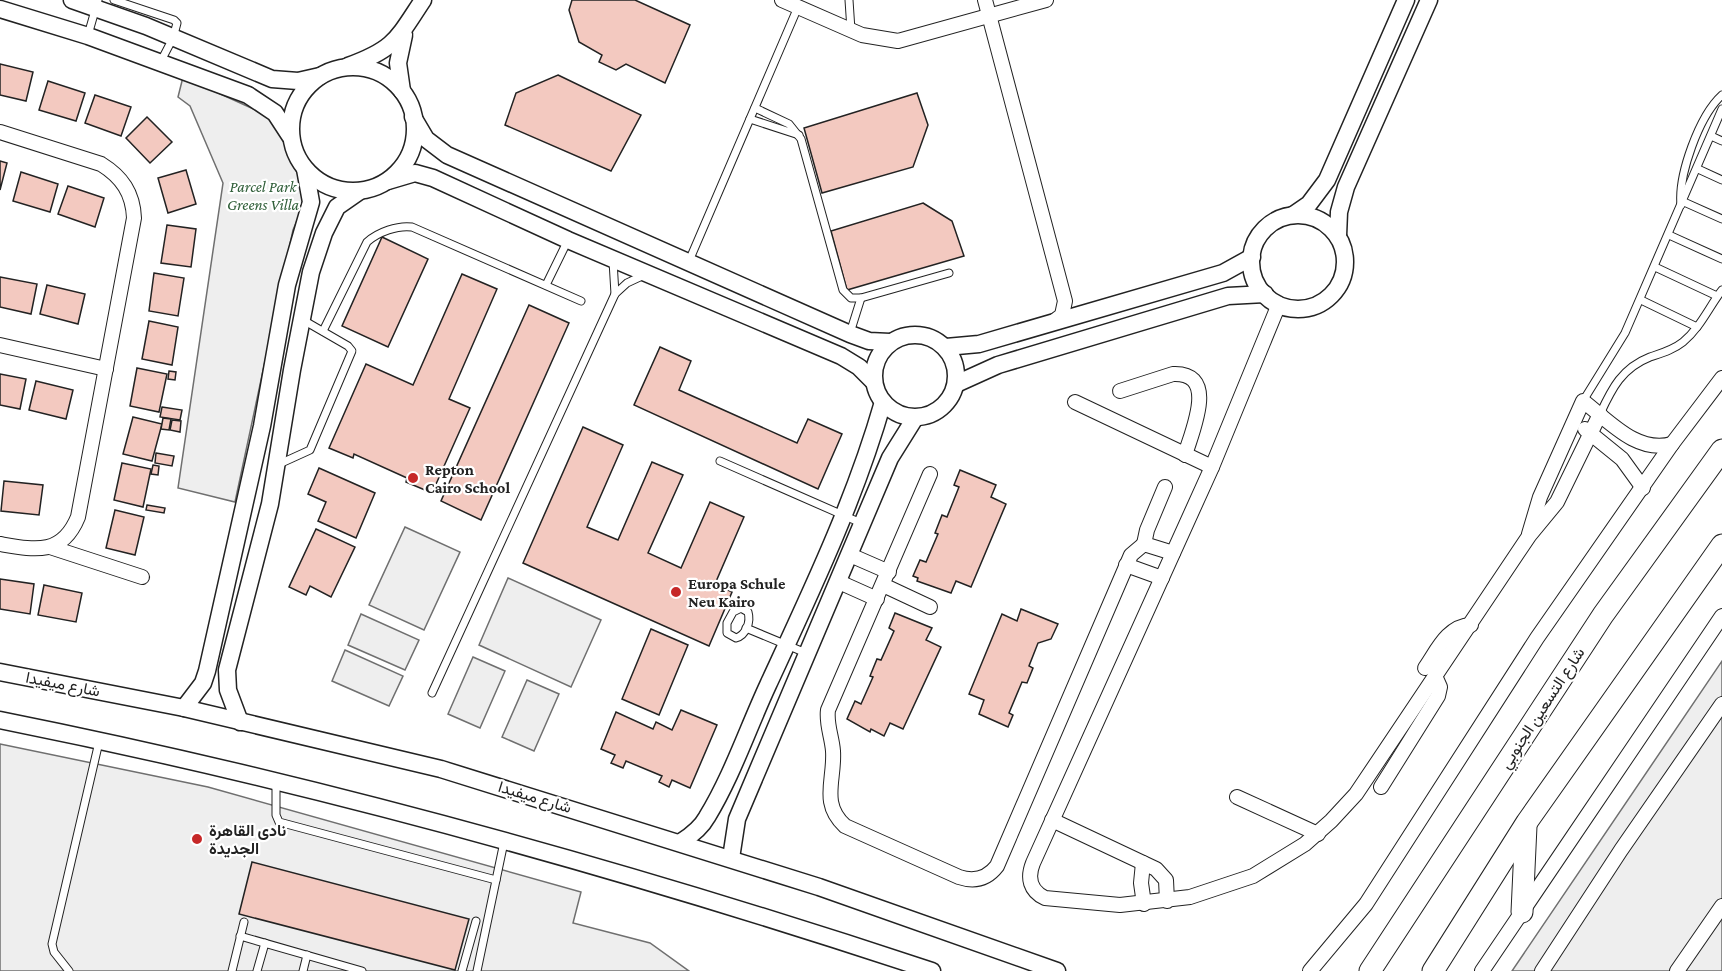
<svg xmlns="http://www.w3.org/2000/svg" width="1722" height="971" font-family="'Crimson Pro',Vazirmatn,serif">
	<rect width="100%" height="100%" fill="#fff"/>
	<g fill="#eee" stroke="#6f6f6f" stroke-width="1.5">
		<path d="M183 77 269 116 283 135 289 154 303 177 305 202 293 230 235 502 178 488 223 183 190 106 178 97Z"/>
		<path d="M405 527 460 552 424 630 369 605Z"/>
		<path d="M508 578 601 620 571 687 479 645Z"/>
		<path d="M361 614 419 640 405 670 348 645Z"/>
		<path d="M345 650 403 676 389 706 332 681Z"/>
		<path d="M473 657 505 671 480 728 448 714Z"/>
		<path d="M1722 661V971H1512Z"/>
		<path d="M527 680 559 694 534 751 502 737Z"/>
		<path d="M0 744 208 787 581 892 573 923 650 943 689 971H0Z"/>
	</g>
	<g fill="#f3c9c0" stroke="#222" stroke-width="1.5">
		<path d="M572 0H635L690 25 665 83 626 64 616 70 599 62 602 55 579 42 569 10Z"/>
		<path d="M0 64 33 72 26 101 0 95Z"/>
		<path d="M558 75 641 115 611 171 505 125 516 93Z"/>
		<path d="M48 81 85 93 76 121 39 110Z"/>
		<path d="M917 93 928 125 913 167 822 193 804 128Z"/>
		<path d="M95 95 131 107 121 136 85 123Z"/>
		<path d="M147 117 172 142 150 163 126 138Z"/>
		<path d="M0 161 7 163 0 190Z"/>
		<path d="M186 170 196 204 168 213 158 178Z"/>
		<path d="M21 172 58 184 50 212 13 201Z"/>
		<path d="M68 186 104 198 95 227 58 214Z"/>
		<path d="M923 203 952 221 964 256 847 290 831 231Z"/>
		<path d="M167 225 196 229 191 267 161 263Z"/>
		<path d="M382 237 428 259 388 347 342 326Z"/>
		<path d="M154 273 184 278 178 316 149 311Z"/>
		<path d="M462 274 497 289 449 399 470 408 432 493 406 482 407 478 354 454 353 458 329 448 366 364 413 385Z"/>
		<path d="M0 277 37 284 31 314 0 307Z"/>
		<path d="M47 285 85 294 78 324 40 314Z"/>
		<path d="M529 305 569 323 481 520 441 501Z"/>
		<path d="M149 321 178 327 172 365 142 359Z"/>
		<path d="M660 347 691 361 679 390 797 443 808 419 842 434 818 489 634 405Z"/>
		<path d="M137 368 167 374 159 412 130 406Z"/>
		<path d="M169 371 176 372 175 380 168 379Z"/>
		<path d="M0 374 26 379 20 409 0 405Z"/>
		<path d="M36 381 73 390 66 419 29 410Z"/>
		<path d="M162 407 182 410 180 420 160 417Z"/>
		<path d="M133 417 162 424 152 461 123 454Z"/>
		<path d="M163 418 171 419 169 430 161 429Z"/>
		<path d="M172 420 181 421 180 432 170 430Z"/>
		<path d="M583 427 623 445 587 527 618 540 652 462 683 475 648 553 681 568 710 502 744 517 715 584 732 592 709 646 523 563Z"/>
		<path d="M156 453 174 456 172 466 155 463Z"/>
		<path d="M122 463 151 469 143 507 114 500Z"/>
		<path d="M153 465 159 466 158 475 151 474Z"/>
		<path d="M319 468 375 493 356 538 318 521 326 502 308 494Z"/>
		<path d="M960 470 996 485 991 497 1006 504 971 587 956 581 951 593 917 581 918 578 913 576 920 560 926 562 938 534 935 533 942 515 947 517 959 487 954 485Z"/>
		<path d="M4 481 43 485 39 515 1 511Z"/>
		<path d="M147 505 165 508 164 513 146 510Z"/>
		<path d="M115 510 144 517 135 555 106 548Z"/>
		<path d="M316 529 355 547 331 597 310 586 306 595 289 587Z"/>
		<path d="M0 579 34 584 30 614 0 609Z"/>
		<path d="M44 585 82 593 76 622 38 615Z"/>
		<path d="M1021 609 1058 624 1051 639 1038 643 1029 666 1033 668 1027 683 1022 682 1009 713 1013 715 1008 727 979 714 984 700 969 694 1002 614 1017 621Z"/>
		<path d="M895 613 932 628 926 640 941 647 903 729 890 723 884 736 871 729 870 732 847 719 855 701 861 704 873 677 870 676 877 659 881 660 894 631 889 628Z"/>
		<path d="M651 629 688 645 659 715 622 699Z"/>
		<path d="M681 710 717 725 690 788 672 780 669 787 659 782 662 776 626 761 623 768 611 763 615 755 601 749 616 712 653 729 656 722 672 730Z"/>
		<path d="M252 862 469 919 455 970 239 914Z"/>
	</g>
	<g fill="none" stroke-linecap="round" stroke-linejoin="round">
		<defs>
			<g id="service">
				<path d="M114 0 174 20 177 23 173 38 161 61"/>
				<path d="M849 0 851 30"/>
				<path d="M88 35 98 0"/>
				<path d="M755 108 789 124 801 139 843 290 851 298H861L949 273"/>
				<path d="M750 119 799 135"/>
				<path d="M1711 136 1722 141"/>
				<path d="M1698 169 1722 180"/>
				<path d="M1684 202 1722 219"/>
				<path d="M1681 205C1678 175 1699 116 1722 95"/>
				<path d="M1669 235 1722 259"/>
				<path d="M613 261 615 294"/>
				<path d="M689 261 798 7"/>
				<path d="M1655 267 1717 296"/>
				<path d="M546 285 568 240"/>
				<path d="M1641 300 1697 327"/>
				<path d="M323 331 367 242C378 232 398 225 412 227L581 301"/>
				<path d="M850 333 861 298"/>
				<path d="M1583 401 1625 333 1722 109"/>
				<path d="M1600 414C1612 388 1622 368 1650 357 1662 353 1673 350 1683 342 1700 328 1709 307 1722 290"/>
				<path d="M720 461 861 523"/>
				<path d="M277 465 310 450 352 351 348 346 303 320"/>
				<path d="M741 608 748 612C751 622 746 635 736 638L727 633V623L733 612Z"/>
				<path d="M746 628 806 653"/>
				<path d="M432 693 615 294 627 283 642 276"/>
				<path d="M276 781V815L279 822 496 880"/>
				<path d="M240 936 362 971"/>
				<path d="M69 971 54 952 52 944 99 742"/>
				<path d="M232 971 244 922"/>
				<path d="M257 971 265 943"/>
				<path d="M303 971 307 955"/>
				<path d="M462 971 476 921"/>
				<path d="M477 971 504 842"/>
			</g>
			<g id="minor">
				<path d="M782 0 862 35 898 41 1046 0"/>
				<path d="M985 0 1065 301 1062 315 1052 323"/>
				<path d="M0 132 101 164C122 177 133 193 134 218L78 517C62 556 35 550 0 544"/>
				<path d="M1279 304 1212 467 1033 863C1027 878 1030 891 1045 898L1120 905 1190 897 1253 876 1305 844 1331 821 1356 794 1529 536 1557 502 1600 414"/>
				<path d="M0 345 106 369"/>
				<path d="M1120 391 1173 374C1219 372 1192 431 1185 455"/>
				<path d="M1075 402 1212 467"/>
				<path d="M1585 429 1622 459 1643 488"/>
				<path d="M930 474 828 710C826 724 832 737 833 751 835 780 820 803 845 826L959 877C974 882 987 879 997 866L1131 555 1144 544 1173 553"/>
				<path d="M1529 534 1540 497 1583 401C1609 421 1637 454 1672 444"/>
				<path d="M1144 544 1147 530 1165 487"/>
				<path d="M50 547 142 577"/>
				<path d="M850 555 889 572"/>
				<path d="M1126 565 1162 578"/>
				<path d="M839 582 877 599"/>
				<path d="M883 585 930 607"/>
				<path d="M1425 668C1437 651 1447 626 1471 625"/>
				<path d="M1381 787 1438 696 1440 687 1436 678"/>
				<path d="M1237 797 1318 834"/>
				<path d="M1052 820 1156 869 1166 880 1167 901"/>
				<path d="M1143 863 1141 883 1144 904"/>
				<path d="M1310 971 1366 904 1537 638 1672 444 1722 378"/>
				<path d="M1482 971 1722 616"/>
				<path d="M1542 971 1621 850 1722 704"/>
				<path d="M1677 971 1722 906"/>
			</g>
			<g id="tertiary">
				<path d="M72 0 146 26 272 79 298 81 320 76"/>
				<path d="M0 9 88 36 248 95 275 113 290 136"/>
				<path d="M348 66C395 49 397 39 423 0"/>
				<circle cx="353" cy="129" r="62"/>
				<path d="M402 91 398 63 404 35"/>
				<path d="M413 117 426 139 447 155 850 334 869 341 890 342"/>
				<path d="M388 181 415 173 433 178 568 240 841 356 859 367 874 382"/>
				<path d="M1293 215 1309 204 1327 180 1406 0"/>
				<circle cx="1298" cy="262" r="47"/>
				<path d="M1338 236 1339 212 1346 187 1429 0"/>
				<circle cx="915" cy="376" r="41"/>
				<path d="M946 347 979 344 1223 273 1252 257"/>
				<path d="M956 384 998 365 1228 296 1265 294"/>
				<path d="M0 672 184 708 441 769 819 887 1057 971"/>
				<path d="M184 708 203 683 207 671 262 426 287 285 311 202 305 169"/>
				<path d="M0 720C315 783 627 870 932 971"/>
				<path d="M240 722 228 690 227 670 270 504 292 370 311 272 324 233 337 207 360 191"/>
				<path d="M681 842C692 835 701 828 707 817 732 776 748 728 768 685 811 592 855 500 883 402"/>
				<path d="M731 858 737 819 890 458 915 418"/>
			</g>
			<g id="primary">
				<path d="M1522 912 1526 826"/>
				<path d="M1370 971 1603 615 1722 450"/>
				<path d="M1433 971 1527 822 1722 545"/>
			</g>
		</defs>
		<use href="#service" stroke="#222" stroke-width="9"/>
		<use href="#minor" stroke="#222" stroke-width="16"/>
		<use href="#tertiary" stroke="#222" stroke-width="19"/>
		<use href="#primary" stroke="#222" stroke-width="23"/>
		<use href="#service" stroke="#fff" stroke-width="7"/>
		<use href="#minor" stroke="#fff" stroke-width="14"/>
		<use href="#tertiary" stroke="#fff" stroke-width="16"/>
		<use href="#primary" stroke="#fff" stroke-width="21"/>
	</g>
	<g fill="#c62828" stroke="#fff" stroke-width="2">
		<circle cx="413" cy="478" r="6"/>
		<circle cx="676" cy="592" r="6"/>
		<circle cx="197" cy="839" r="6"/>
	</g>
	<g text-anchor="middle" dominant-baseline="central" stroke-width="4.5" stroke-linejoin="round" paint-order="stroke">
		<g font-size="16" font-style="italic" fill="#2f5e38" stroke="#fff">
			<text x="263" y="186">Parcel Park<tspan x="263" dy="18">Greens Villa</tspan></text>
		</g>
		<g font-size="16" font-weight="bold" fill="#222" stroke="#fff" text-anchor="start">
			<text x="425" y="469">Repton<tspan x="425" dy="18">Cairo School</tspan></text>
			<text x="688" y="583">Europa Schule<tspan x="688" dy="18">Neu Kairo</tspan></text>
			<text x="209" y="830">نادى القاهرة<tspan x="209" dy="18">الجديدة</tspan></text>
		</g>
		<g font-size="16" fill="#222" stroke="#fff">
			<text transform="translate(63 684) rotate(11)">شارع ميفيدا</text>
			<text transform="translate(1542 708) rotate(-57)">شارع التسعين الجنوبي</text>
			<text transform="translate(535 797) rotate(17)">شارع ميفيدا</text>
		</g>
	</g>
</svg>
